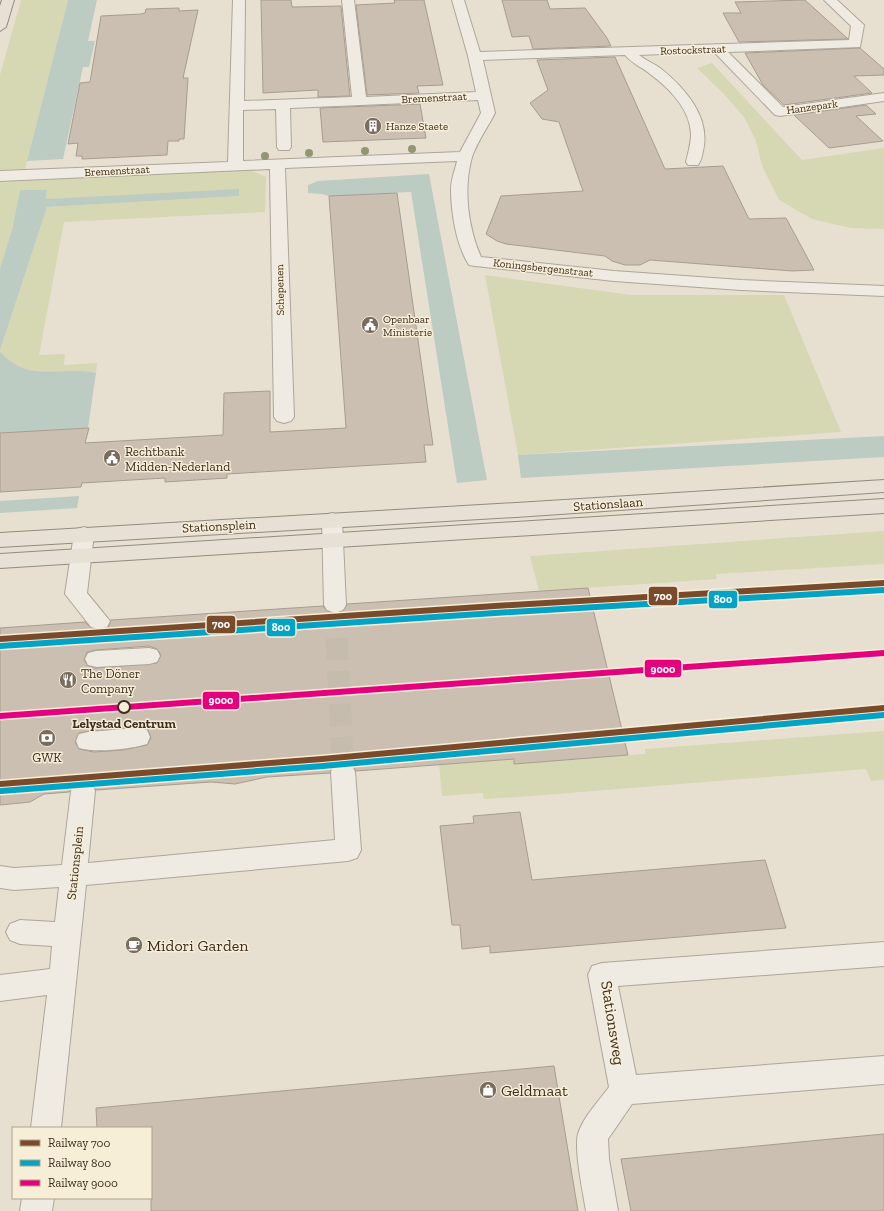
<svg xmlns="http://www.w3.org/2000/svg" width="884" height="1211" font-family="'Zilla Slab',serif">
	<rect width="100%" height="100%" fill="#e7e0d1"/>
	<g fill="#d6d7b3">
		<path d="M21 0H68L25 169 0 170V75Z"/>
		<path d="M712 63 802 160 884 148V229L851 228 812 219 779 200 762 166 756 141 744 117 722 92 697 68Z"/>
		<path d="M248 169 266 177 265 212 64 222 39 355 65 354 64 365 97 363 96 373C71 367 35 378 15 364 9 361 5 356 0 352L47 207 238 196 46 199 47 190H20L12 230 0 268V182Z"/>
		<path d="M485 275 631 295H784L841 432 518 455Z"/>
		<path d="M884 531V564L716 574 717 579 539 591 530 556Z"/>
		<path d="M884 731V780L871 781 866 769 519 797 484 799 483 793 442 796 439 764 576 754 577 759 645 754V749Z"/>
	</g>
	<g fill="#bcccc2">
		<path d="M68 0H97L88 41H95L89 67H83L63 159 27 161Z"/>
		<path d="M429 174 487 480 457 483 411 192 329 196 322 194 308 193V185L318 181Z"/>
		<path d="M239 189V196L47 207 0 351V268L12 230 20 190H47L46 199Z"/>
		<path d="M0 352C5 356 9 361 15 364 35 378 71 367 96 373L88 428 0 433Z"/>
		<path d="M884 436V457L521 478 518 455Z"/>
		<path d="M79 496 77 508 0 513V501Z"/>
	</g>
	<g fill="#cbbfb2" stroke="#a89c90" fill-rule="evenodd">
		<path d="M261 0H291L292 7 341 6 350 96 318 97V90L263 93Z"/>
		<path d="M394 0H424L443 85 417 86 419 93 367 95 356 5 395 3Z"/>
		<path d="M502 0H547L550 9 585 8 607 38 611 46 533 49 529 36 512 37Z"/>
		<path d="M805 0 848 39 739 42 723 13H741L735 2Z"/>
		<path d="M179 8V11L198 10 183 78H188L184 139H179V141H168L167 155 82 159V156H76L78 143 68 144 80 83 90 82 101 16 141 14 145 13 146 9Z"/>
		<path d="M860 48 884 69V75L854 76 872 93 784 105 763 85 745 53Z"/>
		<path d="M615 57 665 169 723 166 749 219 786 218 814 270 792 271 650 260 640 265H625L612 261 605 256 506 244 497 241 486 234 501 196 583 191 559 122 542 119 530 103 548 90 537 60Z"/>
		<path d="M420 104 426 138 323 142 320 108Z"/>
		<path d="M866 105 876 114 856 116 883 141 829 148 794 115Z"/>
		<path d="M397 193 433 445H424L426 462 227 474V478L165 482V478L82 483 81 487 0 492V433L89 428 85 443 223 435 224 393 270 391V432L346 428 329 196Z"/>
		<path d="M588 588 628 755 514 764V759L356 771 352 764 343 761 333 764 330 773 267 777 235 784 211 782 96 790 92 783 83 780 73 783 69 792 44 794 30 802 0 805V628L85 622 91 628 99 630 108 628 111 620 323 606 326 611 336 614 344 611 347 604ZM149 646 157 649 161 655 157 663 96 668 88 666 84 660 87 652 96 650ZM138 726 148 729 151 738 147 745 123 750 94 752 79 749 75 742 79 733Z"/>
		<path d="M520 812 532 880 765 860 786 928 490 953V946L462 949 460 925H452L440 826 474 823 473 816Z"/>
		<path d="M554 1066 578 1211H151V1128H97L96 1108Z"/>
		<path d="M884 1134V1211H631L621 1159Z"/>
	</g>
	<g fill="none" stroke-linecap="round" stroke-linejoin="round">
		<path stroke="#c5bcae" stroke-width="22" stroke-dasharray="22 11" stroke-linecap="butt" d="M335 605 343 772"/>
		<defs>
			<g id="minor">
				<path d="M233 0H245L244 101 352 97 342 0H354L366 97 476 92 468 56 452 0H464L480 52 849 40 851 26 824 0H837L864 25 860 47 728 52 783 107 884 93V101L780 116 775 115 714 52 639 55C645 60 653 63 660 68 685 88 711 117 703 151 702 156 701 161 698 165H688L686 162C688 153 691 144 691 134 690 109 669 88 650 74 642 67 632 64 625 55L483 60 495 113C488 127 477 142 472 157 463 189 468 227 481 257L614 271 741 280 884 286V296L741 290 614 281 475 266 469 265C456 245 451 212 451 189 451 180 455 170 457 161L285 168 294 417 291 421 284 423 277 421 274 417 270 169 0 181V171L228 162ZM478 100 481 113 460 152 243 161V110L276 109 277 147 279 150H289L291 147 290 108Z"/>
				<path d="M332 513 339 515 342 520 346 605 343 610 335 613 327 610 324 605 322 520 325 515Z"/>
				<path d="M84 527 91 529 94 534 87 593 110 621 107 627 99 629 91 627 65 594 74 534 77 529Z"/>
				<path d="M149 648 157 650 160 656 157 662 149 664 96 667 88 665 85 659 88 653 96 651Z"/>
				<path d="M138 728 147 730 150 737 147 744C130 749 96 753 79 748L76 741 79 734 88 732Z"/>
				<path d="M343 762 352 765 355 772 361 850 357 858 348 861 86 885 61 1128H31L47 995 0 1001V975L50 969 52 946 20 944 10 940 6 932 10 924 20 920 55 922 59 887 14 890 0 888V866L14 868 62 865 71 791 74 784 83 781 92 784 95 791 88 863 335 840 331 772 334 765Z"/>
				<path d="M884 942V966L618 986 636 1075 884 1056V1084L632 1104 608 1139 609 1159 618 1211H586C583 1192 574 1151 578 1134 583 1117 599 1101 609 1087L588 975 592 966 602 963Z"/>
				<path d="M22 1198H54L52 1211H20Z"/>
			</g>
			<g id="major">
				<path d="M2 0H14L6 27 0 31V6Z"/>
				<path d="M884 480V492L516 517 0 547V533L516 503Z"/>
				<path d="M884 499V513L0 568V554Z"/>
			</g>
		</defs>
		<use href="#minor" stroke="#ada599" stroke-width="2"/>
		<use href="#major" stroke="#928b80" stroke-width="2"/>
		<use href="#minor" fill="#efebe3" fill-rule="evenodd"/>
		<use href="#major" fill="#e6e1d4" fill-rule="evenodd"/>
		<defs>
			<g id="rail-1">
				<path d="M0 639 495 606 884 583"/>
				<path d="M0 784 322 759 884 708"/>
			</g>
			<g id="rail-2">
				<path d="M0 646 495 613 884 590"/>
				<path d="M1 791 323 766 884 715"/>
			</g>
			<path id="rail-3" d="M0 716 884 653"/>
		</defs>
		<use href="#rail-1" stroke="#f7eed8" stroke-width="9"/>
		<use href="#rail-2" stroke="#f7eed8" stroke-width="9"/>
		<use href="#rail-3" stroke="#f7eed8" stroke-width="9"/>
		<use href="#rail-1" stroke="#7a4b2a" stroke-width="6"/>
		<use href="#rail-2" stroke="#03a3c5" stroke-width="6"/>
		<use href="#rail-3" stroke="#e5007d" stroke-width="6"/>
	</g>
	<g fill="#929673">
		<circle cx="412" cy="149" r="4"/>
		<circle cx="365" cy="151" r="4"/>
		<circle cx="309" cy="153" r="4"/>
		<circle cx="265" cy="156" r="4"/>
	</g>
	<defs>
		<symbol id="building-disc" viewBox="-11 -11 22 22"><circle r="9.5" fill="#786c5e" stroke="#f7eed8"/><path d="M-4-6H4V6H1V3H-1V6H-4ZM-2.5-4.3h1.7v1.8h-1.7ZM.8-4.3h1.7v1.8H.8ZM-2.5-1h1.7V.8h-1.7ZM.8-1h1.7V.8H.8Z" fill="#fff"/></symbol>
		<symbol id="civic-disc" viewBox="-11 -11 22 22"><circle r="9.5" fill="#786c5e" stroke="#f7eed8"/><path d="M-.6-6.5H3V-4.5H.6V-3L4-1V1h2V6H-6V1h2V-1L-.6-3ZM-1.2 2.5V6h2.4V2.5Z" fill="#fff"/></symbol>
		<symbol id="restaurant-disc" viewBox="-11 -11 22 22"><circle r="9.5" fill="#786c5e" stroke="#f7eed8"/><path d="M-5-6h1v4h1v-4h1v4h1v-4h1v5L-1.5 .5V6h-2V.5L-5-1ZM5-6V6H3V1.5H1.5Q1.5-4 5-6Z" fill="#fff"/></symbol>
		<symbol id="bank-disc" viewBox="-11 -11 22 22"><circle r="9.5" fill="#786c5e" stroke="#f7eed8"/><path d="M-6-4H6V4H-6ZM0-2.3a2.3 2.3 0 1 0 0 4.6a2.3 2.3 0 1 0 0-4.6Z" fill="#fff"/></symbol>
		<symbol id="cafe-disc" viewBox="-11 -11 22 22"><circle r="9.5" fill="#786c5e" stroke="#f7eed8"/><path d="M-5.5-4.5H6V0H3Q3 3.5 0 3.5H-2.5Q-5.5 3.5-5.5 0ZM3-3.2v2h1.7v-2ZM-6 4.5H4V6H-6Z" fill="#fff"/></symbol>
		<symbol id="shop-disc" viewBox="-11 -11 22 22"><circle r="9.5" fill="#786c5e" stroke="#f7eed8"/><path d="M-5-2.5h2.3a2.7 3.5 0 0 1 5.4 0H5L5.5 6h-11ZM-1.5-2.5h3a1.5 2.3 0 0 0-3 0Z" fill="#fff"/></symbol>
	</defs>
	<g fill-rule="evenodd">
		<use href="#building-disc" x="363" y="116" width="20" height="20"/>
		<use href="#civic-disc" x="360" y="315" width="20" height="20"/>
		<use href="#civic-disc" x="102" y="448" width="20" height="20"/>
		<use href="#restaurant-disc" x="58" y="670" width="20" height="20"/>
		<use href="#bank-disc" x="37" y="728" width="20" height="20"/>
		<use href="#cafe-disc" x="124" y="935" width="20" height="20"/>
		<use href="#shop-disc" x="478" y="1080" width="20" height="20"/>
	</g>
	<circle fill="#f7eed8" stroke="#3d2e20" stroke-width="2" cx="124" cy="707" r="6"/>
	<g text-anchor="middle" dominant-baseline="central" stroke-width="3" stroke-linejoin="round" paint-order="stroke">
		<g font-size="11" fill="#3d2e20" stroke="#f7eed8">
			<text transform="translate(693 50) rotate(-2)">Rostockstraat</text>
			<text transform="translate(434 98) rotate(-3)">Bremenstraat</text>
			<text transform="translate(812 107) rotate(-8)">Hanzepark</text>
			<text transform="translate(117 171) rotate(-3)">Bremenstraat</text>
			<text transform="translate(543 268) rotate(6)">Koningsbergenstraat</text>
			<text transform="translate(280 290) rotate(-91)">Schepenen</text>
		</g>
		<g font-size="11" fill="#3d2e20" stroke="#f7eed8" text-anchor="start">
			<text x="386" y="126">Hanze Staete</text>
			<text x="383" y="319">Openbaar<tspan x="383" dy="13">Ministerie</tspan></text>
		</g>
		<g font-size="13" fill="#3d2e20" stroke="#f7eed8" text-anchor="start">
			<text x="125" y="451">Rechtbank<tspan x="125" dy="15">Midden-Nederland</tspan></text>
			<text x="81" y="673">The Döner<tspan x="81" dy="15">Company</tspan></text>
			<text x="47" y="757" text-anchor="middle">GWK</text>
		</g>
		<g font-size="13" fill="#3d2e20" stroke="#f7eed8">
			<text transform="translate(608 504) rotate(-4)">Stationslaan</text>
			<text transform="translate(219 526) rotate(-3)">Stationsplein</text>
			<text transform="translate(75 863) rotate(-84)">Stationsplein</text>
		</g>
		<g font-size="13" font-weight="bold" fill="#3d2e20" stroke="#f7eed8">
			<text x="124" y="723">Lelystad Centrum</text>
		</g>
		<g font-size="16" fill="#3d2e20" stroke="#f7eed8" text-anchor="start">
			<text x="147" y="945">Midori Garden</text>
			<text x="501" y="1090">Geldmaat</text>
		</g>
		<g font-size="16" fill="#3d2e20" stroke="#f7eed8">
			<text transform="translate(613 1023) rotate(81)">Stationsweg</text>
		</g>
	</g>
	<g stroke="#f7eed8" stroke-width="1.5">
		<rect x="648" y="586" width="30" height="20" rx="4" fill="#7a4b2a"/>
		<rect x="708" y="590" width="30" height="19" rx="4" fill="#03a3c5"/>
		<rect x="206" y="615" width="30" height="19" rx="4" fill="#7a4b2a"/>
		<rect x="266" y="618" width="30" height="19" rx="4" fill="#03a3c5"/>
		<rect x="644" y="659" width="38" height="19" rx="4" fill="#e5007d"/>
		<rect x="202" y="691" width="38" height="19" rx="4" fill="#e5007d"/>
	</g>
	<g font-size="11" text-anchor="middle" font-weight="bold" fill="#fff">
		<text x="663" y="600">700</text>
		<text x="723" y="603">800</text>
		<text x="221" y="628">700</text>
		<text x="281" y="631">800</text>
		<text x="663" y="673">9000</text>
		<text x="221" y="704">9000</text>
	</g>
	<rect x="12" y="1127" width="140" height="72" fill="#f7eed8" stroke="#ada18e"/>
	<rect x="20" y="1140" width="20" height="6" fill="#7a4b2a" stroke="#ada18e"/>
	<text x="48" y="1147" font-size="12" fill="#3d2e20">Railway 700</text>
	<rect x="20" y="1160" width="20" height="6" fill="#03a3c5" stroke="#ada18e"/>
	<text x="48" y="1167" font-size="12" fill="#3d2e20">Railway 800</text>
	<rect x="20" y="1180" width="20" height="6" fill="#e5007d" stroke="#ada18e"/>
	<text x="48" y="1187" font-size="12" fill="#3d2e20">Railway 9000</text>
</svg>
